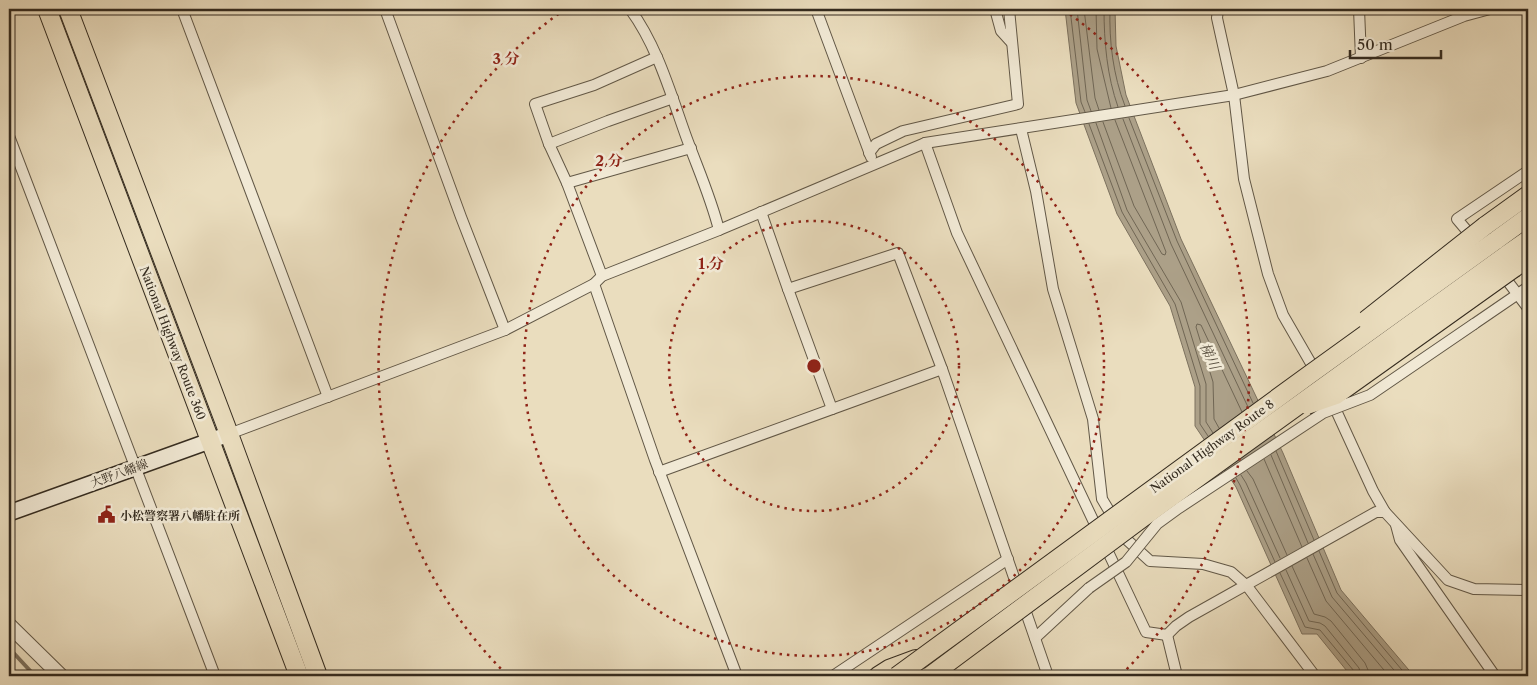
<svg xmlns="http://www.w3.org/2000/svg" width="1537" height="685" font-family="'Libre Caslon Text','Noto Serif JP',serif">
	<rect width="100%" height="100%" fill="#eaddbe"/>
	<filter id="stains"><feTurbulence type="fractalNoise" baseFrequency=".004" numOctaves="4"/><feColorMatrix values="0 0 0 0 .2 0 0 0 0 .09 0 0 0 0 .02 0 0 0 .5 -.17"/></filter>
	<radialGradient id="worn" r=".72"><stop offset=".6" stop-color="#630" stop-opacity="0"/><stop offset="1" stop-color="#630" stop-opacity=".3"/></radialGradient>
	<path fill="#aca088" stroke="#7c715e" d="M1065 9H1115L1116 46 1126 95 1181 239 1283 453 1341 590 1414 676H1351L1317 634H1302L1236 487 1195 426V387L1170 306 1117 214 1076 103Z"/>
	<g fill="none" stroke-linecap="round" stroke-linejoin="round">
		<g stroke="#706654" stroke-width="1">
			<path d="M1070 9 1081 102 1085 112"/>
			<path d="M1077 9 1087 100 1091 111"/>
			<path d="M1084 9 1095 98 1099 110"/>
			<path d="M1096 9 1097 49 1111 108"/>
			<path d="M1104 9C1104 42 1107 76 1118 107"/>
			<path d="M1110 9C1109 41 1113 75 1125 106"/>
			<path d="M1129 118 1177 241 1253 403"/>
			<path d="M1123 119 1171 244 1248 407"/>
			<path d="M1103 122 1134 206 1162 254 1165 255 1166 252 1115 120"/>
			<path d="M1096 123 1127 210 1181 302 1206 384V422L1213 433"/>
			<path d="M1089 124 1122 212 1175 304 1200 386V424L1208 436"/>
			<path d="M1219 428 1214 419 1213 382 1196 327 1197 324 1201 325 1242 412"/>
			<path d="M1276 451 1314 540"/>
			<path d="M1271 455 1308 543"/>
			<path d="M1264 459 1302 547"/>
			<path d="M1247 471 1253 479 1287 555"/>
			<path d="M1241 475 1246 483 1280 558"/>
			<path d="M1236 478 1240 485 1275 562"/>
			<path d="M1319 551 1337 593 1407 676"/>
			<path d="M1313 554 1332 597 1399 676"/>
			<path d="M1307 558 1326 601 1389 676"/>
			<path d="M1292 566 1314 614 1325 617 1331 621 1365 663 1368 670 1369 676"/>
			<path d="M1286 570 1309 621 1320 623 1325 626 1359 668 1361 676"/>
			<path d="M1280 573 1305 627 1320 630 1354 671 1355 676"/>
		</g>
		<path stroke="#7c715e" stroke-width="4" d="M9 648 35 676"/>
		<defs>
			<g id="minor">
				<path d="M182 9 328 397"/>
				<path d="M385 9 461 217 505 330"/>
				<path d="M630 9C658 47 671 95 687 139 698 169 711 198 719 230"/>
				<path d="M816 9 871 157"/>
				<path d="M995 9 1001 31 1011 42"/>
				<path d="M1218 9 1217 18 1234 95 1244 179 1268 274 1283 315 1328 393 1373 491 1385 512 1448 580 1474 589 1528 590"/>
				<path d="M1359 9 1361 58"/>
				<path d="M1021 129 1036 191 1053 289 1093 419 1102 499 1126 539 1150 561 1203 564 1231 572 1247 586 1315 676"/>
				<path d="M9 136 215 676"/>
				<path d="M925 143 957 233 1146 632 1167 635"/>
				<path d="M549 144 608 121 673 98"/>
				<path d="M869 153 876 144 903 131 1018 104 1009 9"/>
				<path d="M567 183 691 148"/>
				<path d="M761 212 788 289 898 253 942 369 1048 676"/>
				<path d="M1468 232 1457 219 1528 171"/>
				<path d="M602 276 567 183 549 144 535 104 594 85 657 57"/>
				<path d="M1509 283 1528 308"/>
				<path d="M594 284 655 460 737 676"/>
				<path d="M788 289 832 409"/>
				<path d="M1474 324 1528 287"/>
				<path d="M229 434 505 330 594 284 602 276 719 230 925 143 1234 95 1327 71 1464 16 1490 9"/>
				<path d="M659 472 942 369"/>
				<path d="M1396 525 1400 540 1495 676"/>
				<path d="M1167 635 1176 626 1189 617 1376 512H1385"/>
				<path d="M1167 635 1177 676"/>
				<path d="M1035 638 1089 588"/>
				<path d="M833 676 1008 559"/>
			</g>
			<path id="tertiary" d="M9 625 61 676"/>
			<path id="secondary" d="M9 513 229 434"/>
			<g id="trunk">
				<path d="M47 9 299 676"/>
				<path d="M68 9 229 434 318 676"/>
				<path d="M1485 226 1528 195"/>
				<path d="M1495 241 1528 217"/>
				<path d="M1505 256 1528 240"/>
				<path d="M1514 268 1528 258"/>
				<path d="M878 676 889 669 916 659"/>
			</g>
		</defs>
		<use href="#minor" stroke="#625847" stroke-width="12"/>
		<use href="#tertiary" stroke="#625847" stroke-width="16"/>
		<use href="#secondary" stroke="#342b1f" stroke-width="18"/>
		<use href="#trunk" stroke="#342b1f" stroke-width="20"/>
		<use href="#minor" stroke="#f1e9d5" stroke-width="10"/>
		<use href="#tertiary" stroke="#f1e9d5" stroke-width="14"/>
		<use href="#secondary" stroke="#f1e9d5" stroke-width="15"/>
		<use href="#trunk" stroke="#eaddbe" stroke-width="18"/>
		<defs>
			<path id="minor-bridge" d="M1089 588 1126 562 1157 524 1179 508 1323 413 1370 395 1474 324"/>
			<g id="trunk-bridge">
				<path d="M1366 320 1485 226"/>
				<path d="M1307 405 1336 395 1514 268"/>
				<path d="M897 676 1309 375 1495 241"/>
				<path d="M930 676 1153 510 1505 256"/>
			</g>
		</defs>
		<use href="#minor-bridge" stroke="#625847" stroke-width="12" stroke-linecap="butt"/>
		<use href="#trunk-bridge" stroke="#342b1f" stroke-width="20" stroke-linecap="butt"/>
		<use href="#minor-bridge" stroke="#f1e9d5" stroke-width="10"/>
		<use href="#trunk-bridge" stroke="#eaddbe" stroke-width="18"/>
	</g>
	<g fill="none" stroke="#8f2418" stroke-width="2.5" stroke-dasharray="2.5 5">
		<circle cx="814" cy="366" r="145"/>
		<circle cx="814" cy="366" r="290"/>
		<path d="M506 674A435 435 0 0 1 564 10M1064 10A435 435 0 0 1 1122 674"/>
	</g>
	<defs>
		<symbol id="civic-bare" viewBox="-9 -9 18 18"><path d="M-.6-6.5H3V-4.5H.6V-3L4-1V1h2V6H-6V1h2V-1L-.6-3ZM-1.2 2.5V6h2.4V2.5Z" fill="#8f2418" stroke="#f1e9d5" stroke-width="2.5" paint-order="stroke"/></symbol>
	</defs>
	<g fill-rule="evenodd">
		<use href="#civic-bare" x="94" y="502" width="25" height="25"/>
	</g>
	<g text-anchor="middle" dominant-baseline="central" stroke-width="5" stroke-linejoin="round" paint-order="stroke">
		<g font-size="12" fill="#342b1f" stroke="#f1e9d5">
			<text transform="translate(173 343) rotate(69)">National Highway Route 360</text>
			<text transform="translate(1212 446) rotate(-36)">National Highway Route 8</text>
			<text transform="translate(119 473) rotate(-20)">大野八幡線</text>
		</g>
		<g font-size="12" font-weight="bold" fill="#342b1f" stroke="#f1e9d5" text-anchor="start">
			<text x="120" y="515">小松警察署八幡駐在所</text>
		</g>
		<g font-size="14" font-style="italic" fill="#584e3e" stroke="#f1e9d5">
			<text transform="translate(1210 356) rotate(65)">梯川</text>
		</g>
	</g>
	<circle cx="814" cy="366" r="8" fill="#8f2418" stroke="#f1e9d5" stroke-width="2.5"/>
	<g font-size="15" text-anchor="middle" font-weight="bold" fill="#8f2418" stroke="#f1e9d5" stroke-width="5" stroke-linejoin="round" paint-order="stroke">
		<text x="506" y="64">3 分</text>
		<text x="609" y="166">2 分</text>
		<text x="711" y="269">1 分</text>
	</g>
	<rect width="1537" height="685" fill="none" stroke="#eaddbe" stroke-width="30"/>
	<rect x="10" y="10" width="1517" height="665" fill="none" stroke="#342b1f" stroke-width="2.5"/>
	<rect x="15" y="15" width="1507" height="655" fill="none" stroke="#342b1f"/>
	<path d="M1350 50v8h91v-8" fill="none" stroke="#342b1f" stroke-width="2.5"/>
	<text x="1357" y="50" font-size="15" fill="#342b1f" stroke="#f1e9d5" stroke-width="4" paint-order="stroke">50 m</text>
	<rect width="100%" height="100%" filter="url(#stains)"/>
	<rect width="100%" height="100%" fill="url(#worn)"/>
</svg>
